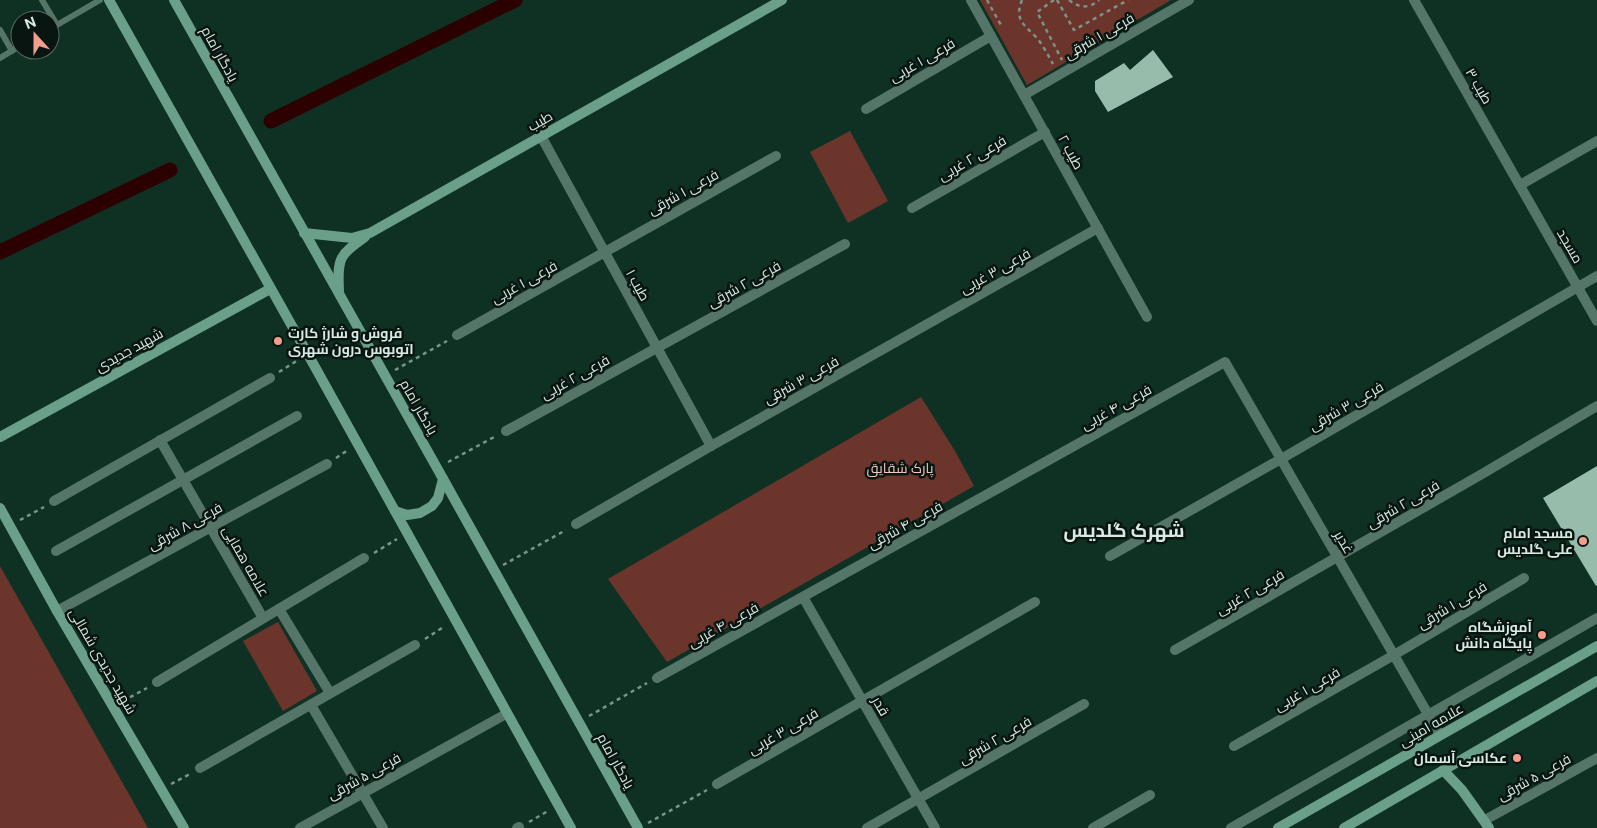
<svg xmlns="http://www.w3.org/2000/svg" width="1597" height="828" font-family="'Public Sans',Cairo,sans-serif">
	<rect width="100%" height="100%" fill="#0f3124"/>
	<g fill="#6c352c">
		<path d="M980 0H1171L1027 85Z"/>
		<path d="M850 131 888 201 848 223 810 152Z"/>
		<path d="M921 397 955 451 974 486 667 662 608 579Z"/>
		<path d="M0 566 148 828H0Z"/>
		<path d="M278 622 317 691 283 711 243 641Z"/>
	</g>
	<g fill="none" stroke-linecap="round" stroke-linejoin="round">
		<g stroke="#2c0000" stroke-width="15">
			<path d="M271 121 515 0"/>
			<path d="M0 252 170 170"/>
		</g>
	</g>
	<g fill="#98bcac">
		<path d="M1153 50 1173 77 1108 112 1095 91V81L1124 63 1130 70Z"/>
		<path d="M1597 466V585L1596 586 1543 498Z"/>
	</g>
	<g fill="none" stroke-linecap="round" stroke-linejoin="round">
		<g stroke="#7b948a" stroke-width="2.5" stroke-dasharray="4 4" stroke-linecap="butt">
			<path d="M987 0 1002 27"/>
			<path d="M1022 0C1014 19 1024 25 1036 37 1043 45 1048 55 1053 64"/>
			<path d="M1054 0 1037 12 1062 60"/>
			<path d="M1057 0 1074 30 1128 0"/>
			<path d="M1069 0C1079 8 1089 9 1099 0"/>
			<path d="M395 370 447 341"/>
			<path d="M279 372 298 360"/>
			<path d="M336 458 348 450"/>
			<path d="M448 462 496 436"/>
			<path d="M20 520 44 507"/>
			<path d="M374 553 397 539"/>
			<path d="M503 565 566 530"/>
			<path d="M425 639 445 626"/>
			<path d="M123 701 147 688"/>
			<path d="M589 716 647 683"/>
			<path d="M171 784 190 774"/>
			<path d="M529 822 548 811"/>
			<path d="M648 823 707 790"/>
		</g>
		<g stroke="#547567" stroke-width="6">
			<path d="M42 0 57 25"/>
			<path d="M50 29 100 0"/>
			<path d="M0 30 12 51"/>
			<path d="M0 58 20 46"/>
		</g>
		<g stroke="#547567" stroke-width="10">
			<path d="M971 0 1147 317"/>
			<path d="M1414 0 1597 321"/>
			<path d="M1024 95 1189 0"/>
			<path d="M866 109 991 36"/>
			<path d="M541 136 711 446"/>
			<path d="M1520 185 1597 141"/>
			<path d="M912 208 1045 132"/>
			<path d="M457 335 776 156"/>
			<path d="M506 431 845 244"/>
			<path d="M160 440 263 618"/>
			<path d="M54 501 270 378"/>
			<path d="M576 524 711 446 1098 228"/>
			<path d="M56 551 297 416"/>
			<path d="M1110 556 1281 459 1597 276"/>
			<path d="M803 597 935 828"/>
			<path d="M279 609 330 693"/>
			<path d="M57 611 327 464"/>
			<path d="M1175 650 1482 474 1597 406"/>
			<path d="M657 678 1225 362 1440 735"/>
			<path d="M157 682 364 558"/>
			<path d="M311 705 383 828"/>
			<path d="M1234 746 1394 655 1524 578"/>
			<path d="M200 768 415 645"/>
			<path d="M717 784 1035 602"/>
			<path d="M1485 820 1597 758"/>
			<path d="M300 828 506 714"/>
			<path d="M517 828 519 827"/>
			<path d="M867 828 1084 704"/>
			<path d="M1093 828 1150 795"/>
			<path d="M1231 828 1597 618"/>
		</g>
		<g stroke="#6aa089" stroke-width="10">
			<path d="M109 0 315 367 571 828"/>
			<path d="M174 0 437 468 638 828"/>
			<path d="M304 233 352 238 370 233 782 0"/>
			<path d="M339 290C337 257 340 255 365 237"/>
			<path d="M0 437 270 289"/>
			<path d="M0 508 57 611 184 828"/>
			<path d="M395 511 407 515 420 513 432 506 438 498 443 479"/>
			<path d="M1443 770 1462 790 1489 828"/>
			<path d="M1278 828 1597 646"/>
			<path d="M1344 828 1597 681"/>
		</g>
	</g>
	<g fill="#f49d8d" stroke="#081510" stroke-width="2">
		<circle cx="278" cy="341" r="5"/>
		<circle cx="1583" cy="541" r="5"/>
		<circle cx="1542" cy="635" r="5"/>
		<circle cx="1517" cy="758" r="5"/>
	</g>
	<g text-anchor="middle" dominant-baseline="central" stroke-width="5" stroke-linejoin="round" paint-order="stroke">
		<g font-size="14" fill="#d8eae2" stroke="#081510">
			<text transform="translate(1099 36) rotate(-30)">فرعی ۱ شرقی</text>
			<text transform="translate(220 54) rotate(61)">یادگار امام</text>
			<text transform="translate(922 60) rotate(-30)">فرعی ۱ غربی</text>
			<text transform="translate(1479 86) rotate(60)">طیب ۳</text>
			<text transform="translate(540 121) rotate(-30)">طیب</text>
			<text transform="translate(1071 152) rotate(61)">طیب ۲</text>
			<text transform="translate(972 158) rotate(-30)">فرعی ۲ غربی</text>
			<text transform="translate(683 192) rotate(-29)">فرعی ۱ شرقی</text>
			<text transform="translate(1570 246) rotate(60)">مسجد</text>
			<text transform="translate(995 271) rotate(-29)">فرعی ۳ غربی</text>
			<text transform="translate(524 282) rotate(-29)">فرعی ۱ غربی</text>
			<text transform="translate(744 284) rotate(-29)">فرعی ۲ شرقی</text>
			<text transform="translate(638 285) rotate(61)">طیب ۱</text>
			<text transform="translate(129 350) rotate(-29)">شهید جدیدی</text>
			<text transform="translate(575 377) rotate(-29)">فرعی ۲ غربی</text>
			<text transform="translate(801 380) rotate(-29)">فرعی ۳ شرقی</text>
			<text transform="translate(1346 406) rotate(-30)">فرعی ۳ شرقی</text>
			<text transform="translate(419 407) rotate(60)">یادگار امام</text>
			<text transform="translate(1116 407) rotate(-29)">فرعی ۴ غربی</text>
			<text transform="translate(1403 504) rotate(-30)">فرعی ۲ شرقی</text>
			<text transform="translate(905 525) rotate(-29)">فرعی ۴ شرقی</text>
			<text transform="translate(185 526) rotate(-29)">فرعی ۸ شرقی</text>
			<text transform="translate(1344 542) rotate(60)">غدیر</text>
			<text transform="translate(246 561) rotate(60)">علامه همایی</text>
			<text transform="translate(1250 592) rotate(-30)">فرعی ۲ غربی</text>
			<text transform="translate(1452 605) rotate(-31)">فرعی ۱ شرقی</text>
			<text transform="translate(723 625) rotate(-29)">فرعی ۴ غربی</text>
			<text transform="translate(103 661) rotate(60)">شهید جدیدی شمالی</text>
			<text transform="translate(1307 689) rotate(-30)">فرعی ۱ غربی</text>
			<text transform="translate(881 706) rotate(60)">قدر</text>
			<text transform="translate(1431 725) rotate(-30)">علامه امینی</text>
			<text transform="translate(783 731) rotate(-30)">فرعی ۳ غربی</text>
			<text transform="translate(995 740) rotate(-30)">فرعی ۲ شرقی</text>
			<text transform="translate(616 761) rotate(61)">یادگار امام</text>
			<text transform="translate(364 776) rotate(-29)">فرعی ۵ شرقی</text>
			<text transform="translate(1534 777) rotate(-29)">فرعی ۵ شرقی</text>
		</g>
		<g font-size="14" font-weight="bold" fill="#d8eae2" stroke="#081510" text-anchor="end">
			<text x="288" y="333" text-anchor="start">فروش و شارژ کارت<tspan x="288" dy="16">اتوبوس درون شهری</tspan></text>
			<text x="1573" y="533">مسجد امام<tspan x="1573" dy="16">علی گلدیس</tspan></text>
			<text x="1532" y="627">آموزشگاه<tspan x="1532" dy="16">پایگاه دانش</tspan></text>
			<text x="1507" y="758">عکاسی آسمان</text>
		</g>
		<g font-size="14" fill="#f3c7bf" stroke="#081510">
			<text x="900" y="468">پارک شقایق</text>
		</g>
		<g font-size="19" font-weight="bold" fill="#d8eae2" stroke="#081510">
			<text x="1124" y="530">شهرک گلدیس</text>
		</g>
	</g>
	<g transform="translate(35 35) rotate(339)"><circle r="24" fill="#081510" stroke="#5b6a64"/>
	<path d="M0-4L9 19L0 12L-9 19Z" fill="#f49d8d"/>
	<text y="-8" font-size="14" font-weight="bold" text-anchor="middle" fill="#d8eae2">N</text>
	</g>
</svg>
